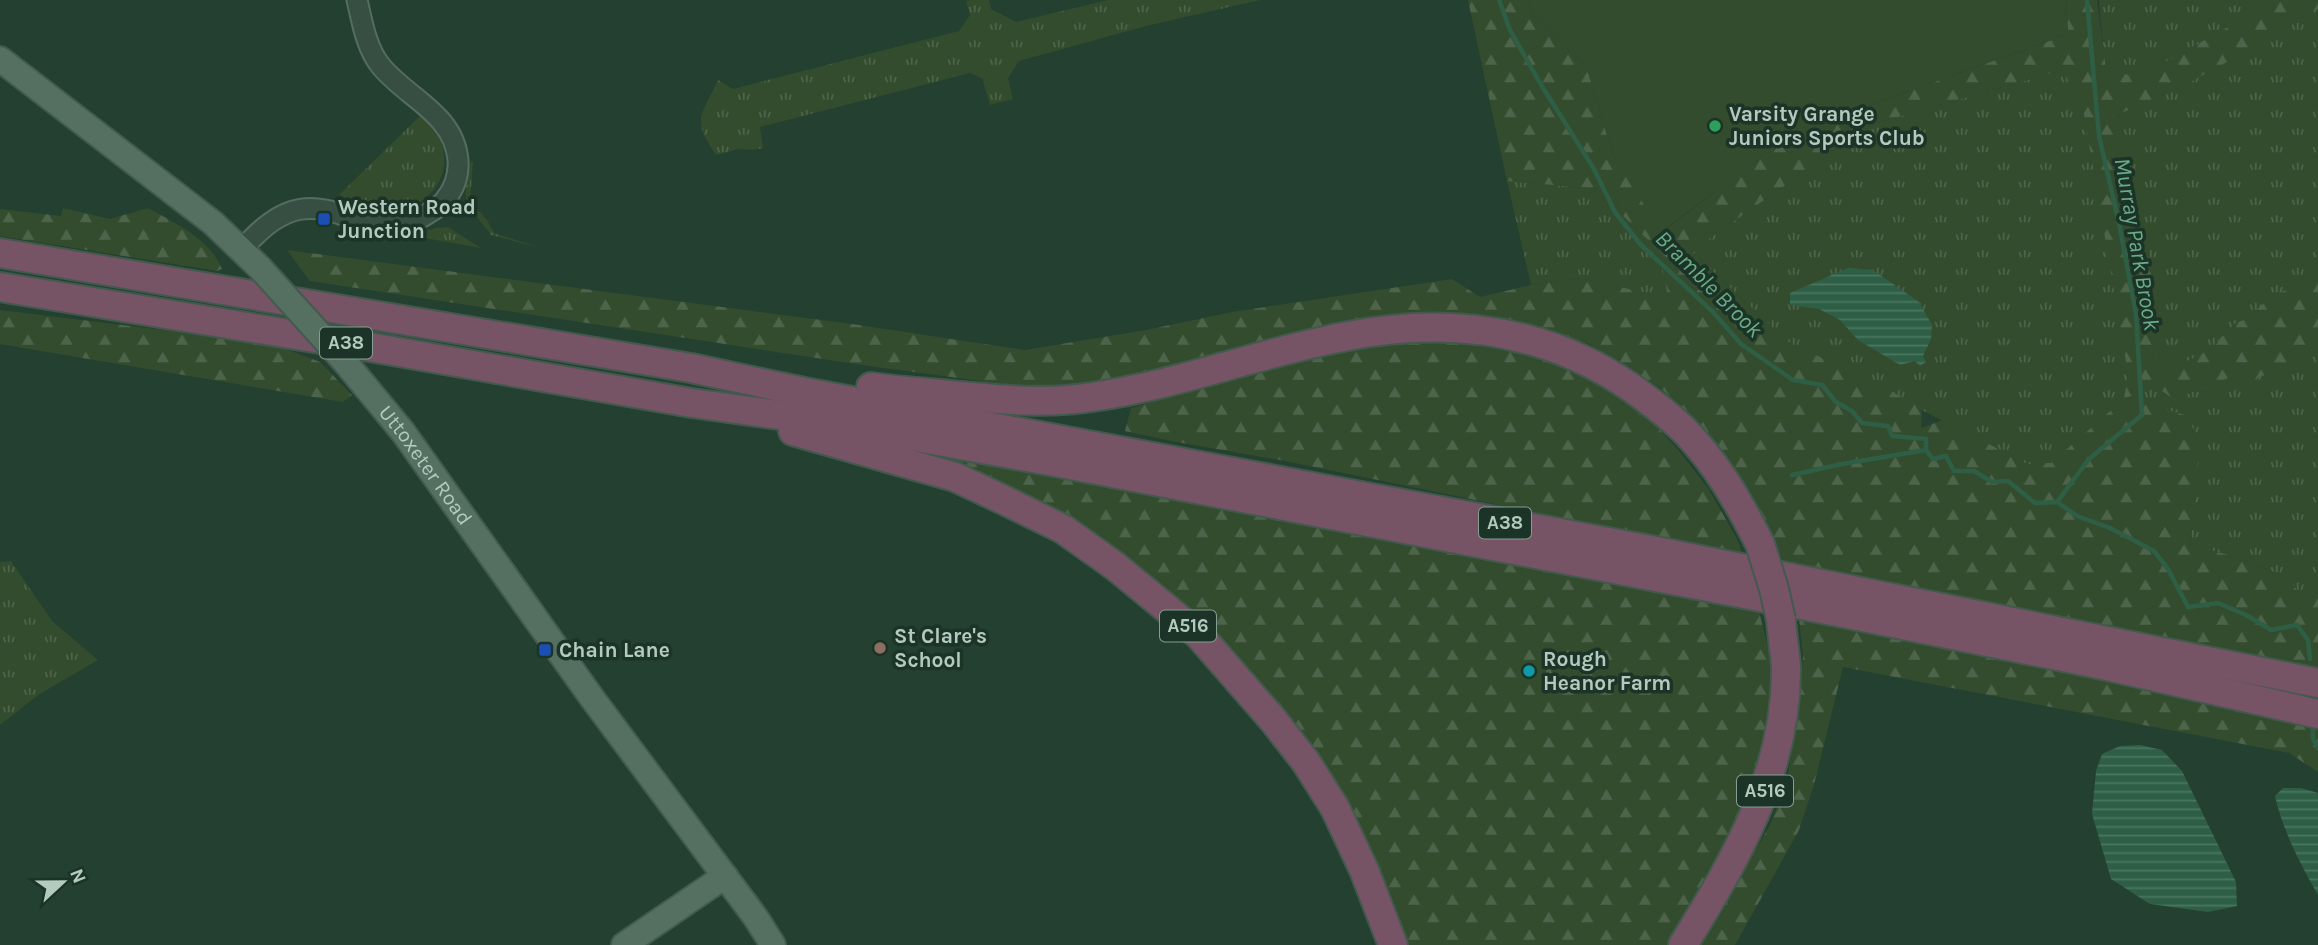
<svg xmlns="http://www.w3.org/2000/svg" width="2318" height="945" font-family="Karla,sans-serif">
	<defs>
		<pattern id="grass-tufts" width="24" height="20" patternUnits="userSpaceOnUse" patternTransform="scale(1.75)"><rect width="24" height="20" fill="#334c2d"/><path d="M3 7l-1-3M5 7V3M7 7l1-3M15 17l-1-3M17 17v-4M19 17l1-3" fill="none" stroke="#4e644a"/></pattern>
		<pattern id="forest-firs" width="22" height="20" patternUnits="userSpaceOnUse" patternTransform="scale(1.75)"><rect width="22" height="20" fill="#334c2d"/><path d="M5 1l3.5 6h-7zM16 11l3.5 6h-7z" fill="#4e644a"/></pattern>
		<pattern id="water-rules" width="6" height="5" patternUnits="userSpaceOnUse" patternTransform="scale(1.75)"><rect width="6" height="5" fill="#2e5f46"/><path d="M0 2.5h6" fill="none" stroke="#4a755f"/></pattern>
	</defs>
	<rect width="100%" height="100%" fill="#234030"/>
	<g fill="url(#grass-tufts)">
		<path d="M972 0H989L991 9 1016 22 1108 0H1260L1146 26 1019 61 1008 78 1013 99 990 105 982 78 970 73 760 127 763 148 754 150 739 149 716 155C691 118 701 117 718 80L733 89 959 31 970 15 966 1Z"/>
		<path d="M2099 0H2318V596H2302L2286 577 2237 557 2190 545 2199 440 2051 464H2027L1787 341 1691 251 1873 124 2104 58Z"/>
		<path d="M423 113C431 123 438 133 442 145 453 183 421 212 385 211 369 211 353 201 339 195Z"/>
		<path d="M471 161 473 162 470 201 487 220 494 233 543 249 491 235 470 208 466 198V187Z"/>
		<path d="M1507 181 1612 190 1622 215 1667 257 1661 259 1668 298 1581 278 1531 285Z"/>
		<path d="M448 227 481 248 413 236 435 228Z"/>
		<path d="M11 561 52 621 98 660 38 695 0 725V562Z"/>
	</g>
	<g fill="url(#forest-firs)" fill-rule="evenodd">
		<path d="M1468 0H1527L1533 15 1587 68 1613 155 1662 232 1770 150 1881 101 2068 34 2066 0H2097L2106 70 2138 77 2277 0H2318V9C2251 47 2185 91 2113 116L2121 174 2158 284 2156 386 2166 373 2211 348 2234 324 2246 319 2271 297 2298 284 2318 267V337L2279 370 2259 377 2251 384 2231 377 2174 399 2156 387 2125 398 2185 415 2200 440 2190 545 2237 557 2286 577 2302 596H2318V669L1783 561 1765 519 1741 479 1716 443 1690 414 1659 387 1589 344 1503 319 1466 313 1392 314 1305 329 1233 351 1137 376 1078 387 1032 388 869 366 310 281 287 250 852 324 1025 350 1146 330 1232 312 1452 279 1480 297 1531 285 1581 278 1668 298 1661 259 1666 257 1622 215 1612 190 1507 181ZM2062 70 2082 102 2128 373 2124 399 2051 463 2027 464 1943 420 1921 428 1922 407 1787 341 1691 251 1873 124Z"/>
		<path d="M63 208 110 219 148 208C176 224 209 238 222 269L217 271 0 236V209L61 216Z"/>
		<path d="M0 310 270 343 320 362 352 395 343 402 0 344Z"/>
		<path d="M1459 339 1536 355 1597 381 1640 408 1679 451 1708 488 1737 539 1743 555 1285 461 1166 440 1125 431 1131 408 1281 364 1367 344Z"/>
		<path d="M932 451 1758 607 1773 668 1771 709 1758 770 1720 861 1669 945H1405L1280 709 1254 676 1225 645 930 457Z"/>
		<path d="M1799 618 2183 693 2318 726V772L2289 753 1843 667 1814 785 1799 830 1735 945H1700L1770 825 1787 782 1797 716 1803 656Z"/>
	</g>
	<path fill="#334c2d" d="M1527 0H2066L2068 34 1881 101 1771 150 1661 232 1613 155 1587 68 1533 15Z"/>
	<g fill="url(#water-rules)">
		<path d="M1848 268 1873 270 1919 302 1932 325 1931 339 1923 356 1926 362 1920 366 1915 361 1900 365 1858 340 1840 320 1819 309 1790 305V293Z"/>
		<path d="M2140 745 2162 750 2182 771 2236 882 2237 906 2208 912 2150 904 2111 879 2092 814 2096 771 2102 754 2120 746Z"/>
		<path d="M2283 788H2301L2318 793V895C2300 864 2283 831 2275 796Z"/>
	</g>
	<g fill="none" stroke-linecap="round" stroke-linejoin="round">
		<g stroke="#2e5f46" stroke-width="4.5">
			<path d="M1499 0 1510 30 1540 83 1594 169 1615 212 1640 244 1713 312 1741 344 1793 380 1822 385 1836 402 1852 411 1862 423 1888 426 1892 436 1926 439V450L1933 459 1946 456 1954 471H1974L1992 482 2008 481 2035 503 2057 502 2077 516 2110 528 2154 551 2168 569 2188 607 2218 603 2246 615 2271 630 2297 625 2308 640 2310 659"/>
			<path d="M1792 475 1842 464 1926 450"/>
			<path d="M2057 502 2089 459 2142 415 2136 314 2119 223 2099 136 2087 0"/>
			<path d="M2313 724V739L2318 748"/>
		</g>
		<defs>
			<path id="minor" d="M242 250C319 157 355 255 424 216 432 211 440 207 445 200 454 189 459 175 458 160 454 113 406 98 380 65 366 47 362 21 357 0"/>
			<g id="major">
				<path d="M0 59 213 223 260 268"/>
				<path id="s1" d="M345 362 403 432 592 698 756 918 773 945"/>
				<path d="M624 945 725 876"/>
			</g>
			<g id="highway">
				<path d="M0 253 691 368 804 392 1656 551 2318 683"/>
				<path d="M0 287 364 346 692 403 837 423 1055 462 1833 611 2103 665 2318 714"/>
				<path d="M871 387C901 391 930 393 960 396 1004 400 1048 404 1092 397 1178 385 1258 353 1343 337 1453 315 1558 330 1648 400 1664 412 1682 426 1695 442 1722 472 1742 508 1760 544"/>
				<path d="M793 431 955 477 1006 501 1063 529 1115 566 1199 635 1274 721 1306 762 1335 808 1364 870 1393 945"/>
				<path d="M1683 945C1736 859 1787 772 1786 668 1785 652 1782 635 1781 620"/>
			</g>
		</defs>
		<use href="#minor" stroke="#556d61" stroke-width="23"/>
		<use href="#major" stroke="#435b4f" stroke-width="28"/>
		<use href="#highway" stroke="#425a4e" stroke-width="32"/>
		<use href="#minor" stroke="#374f43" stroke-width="19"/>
		<use href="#major" stroke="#557061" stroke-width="24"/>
		<use href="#highway" stroke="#765365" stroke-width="28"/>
		<defs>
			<path id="major-bridge" d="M260 268 345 362"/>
			<path id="highway-bridge" d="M1760 544 1774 589 1781 620"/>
		</defs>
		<use href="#major-bridge" stroke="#435b4f" stroke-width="28" stroke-linecap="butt"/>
		<use href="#highway-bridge" stroke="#425a4e" stroke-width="32" stroke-linecap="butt"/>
		<use href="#major-bridge" stroke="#557061" stroke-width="24"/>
		<use href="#highway-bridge" stroke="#765365" stroke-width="28"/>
	</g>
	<circle fill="#2e9e5b" stroke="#1c3428" stroke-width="2.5" cx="1715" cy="126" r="7"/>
	<g fill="#1a4fb4" stroke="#1c3428" stroke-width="2.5">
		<rect x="317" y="212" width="14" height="14" rx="3.5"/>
		<rect x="538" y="643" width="14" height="14" rx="3.5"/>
	</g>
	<circle fill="#8d6e63" stroke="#1c3428" stroke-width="2.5" cx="880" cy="648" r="7"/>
	<circle fill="#0f9aa8" stroke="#1c3428" stroke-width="2.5" cx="1529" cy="671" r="7"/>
	<g text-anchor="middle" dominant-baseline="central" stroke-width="7" stroke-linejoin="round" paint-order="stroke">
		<g fill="#1c3428" stroke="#869d92" stroke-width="2">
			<rect x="320" y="327.5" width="52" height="31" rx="5"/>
			<rect x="1479" y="507.5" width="52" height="31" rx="5"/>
			<rect x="1160" y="610.5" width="56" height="31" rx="5"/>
			<rect x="1737" y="775.5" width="56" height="31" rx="5"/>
		</g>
		<g font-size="19" font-weight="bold" fill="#b3cabf">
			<text x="346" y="343">A38</text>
			<text x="1505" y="523">A38</text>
			<text x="1188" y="626">A516</text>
			<text x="1765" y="791">A516</text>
		</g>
		<g font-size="21" font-weight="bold" fill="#b3cabf" stroke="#1c3428" text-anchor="start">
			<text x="1729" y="114">Varsity Grange<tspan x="1729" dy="24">Juniors Sports Club</tspan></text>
			<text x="338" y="207">Western Road<tspan x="338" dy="24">Junction</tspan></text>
			<text x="894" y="636">St Clare's<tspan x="894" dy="24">School</tspan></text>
			<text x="559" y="650">Chain Lane</text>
			<text x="1543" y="659">Rough<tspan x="1543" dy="24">Heanor Farm</tspan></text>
		</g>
		<g font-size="21" fill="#b3cabf" stroke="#1c3428">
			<text stroke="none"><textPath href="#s1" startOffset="131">Uttoxeter Road</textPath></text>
		</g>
		<g font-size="23" font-style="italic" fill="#6aab88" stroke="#1c3428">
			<text transform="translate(2137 244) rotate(80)">Murray Park Brook</text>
			<text transform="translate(1709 284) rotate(45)">Bramble Brook</text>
		</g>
	</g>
	<g transform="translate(63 882) rotate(68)" stroke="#1c3428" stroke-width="5" paint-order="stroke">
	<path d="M0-5L12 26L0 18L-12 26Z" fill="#b3cabf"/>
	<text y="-10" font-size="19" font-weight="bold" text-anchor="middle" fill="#b3cabf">N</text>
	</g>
</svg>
